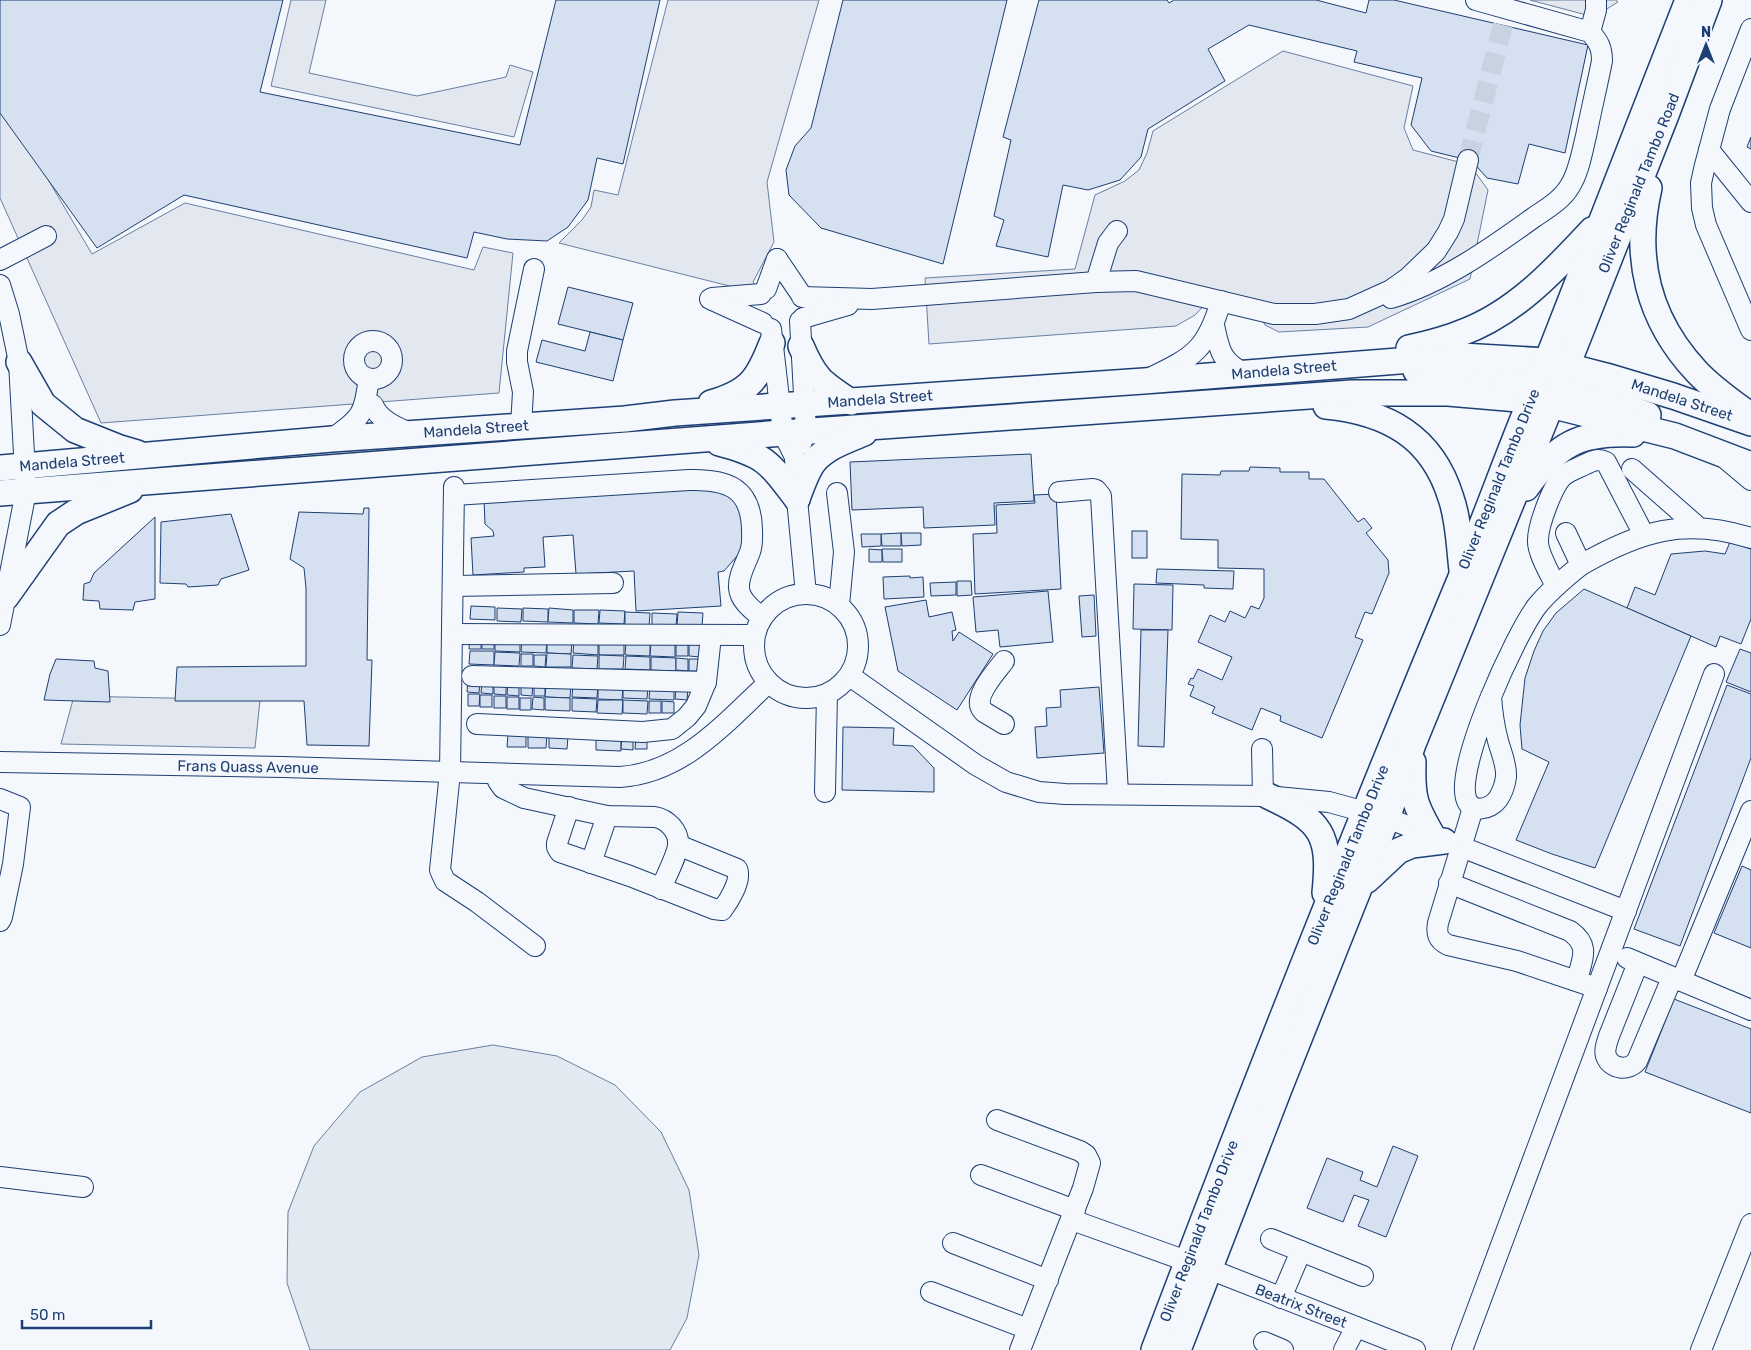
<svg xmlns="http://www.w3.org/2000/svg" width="1751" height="1350" font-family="Rubik,sans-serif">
	<rect width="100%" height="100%" fill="#f4f7fb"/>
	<path fill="#e3e9f0" stroke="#687fa3" d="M493 1045 557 1056 615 1085 661 1132 689 1190 699 1255 687 1318 670 1350H310L287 1283 288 1212 314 1146 360 1092 422 1057Z"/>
	<g fill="#e3e8f0" stroke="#687fa3">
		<path d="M291 0H326L309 73 417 96 506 77 510 65 533 72 514 137 271 86Z"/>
		<path d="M668 0H819L767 182 774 242 753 282 761 294 559 243 582 220 591 207 594 190 618 195Z"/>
		<path d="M1530 0H1616L1618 2 1594 17Z"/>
		<path d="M1283 51 1413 86 1404 128 1413 150 1470 165 1488 190 1470 279 1368 327 1279 332 1265 325 1258 312 1210 299 1195 315 1176 326 929 344 925 278 1075 269 1095 195 1125 181 1139 170 1147 153 1153 131Z"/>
		<path d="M0 98 92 254 185 203 474 270 483 247 513 253 499 393 101 423 0 198Z"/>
		<path d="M74 696 260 700 255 748 61 744Z"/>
	</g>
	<g fill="#d5e0f0" stroke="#1d3f73">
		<path d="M0 0H283L260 92 520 145 556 0H660L623 164 597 158 588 200 568 227 547 241 507 239 474 232 467 258 184 195 97 248 0 113Z"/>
		<path d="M843 0H1007L943 264 821 228 789 195 786 170 795 146 811 128Z"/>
		<path d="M1039 0H1167L1169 3 1174 0H1316L1366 13 1369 0H1394L1588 45 1565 153 1529 144 1518 184 1487 178 1472 161 1431 151 1411 125 1422 78 1354 62 1357 51 1249 25 1208 49 1225 81 1148 129 1141 157 1120 180 1088 190 1063 185 1048 257 996 246 1004 220 994 216 1011 140 1003 137Z"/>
		<path d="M1751 137V149L1747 147Z"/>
		<path d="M568 287 633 303 623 340 558 324Z"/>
		<path d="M590 332 623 340 613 381 536 362 542 340 585 351Z"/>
		<path d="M1031 454 1034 501 994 503 995 525 924 528 923 507 852 510 850 462Z"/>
		<path d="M1250 467 1280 468V472H1309V479H1324L1358 522 1364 518 1372 528 1366 533 1388 560 1389 573 1372 614 1365 612 1355 637 1363 640 1322 738 1280 721 1281 716 1261 708 1252 730 1212 713 1215 707 1190 696 1194 686 1188 684 1191 678 1193 679 1198 669 1222 680 1232 657 1198 642 1210 615 1225 622 1230 611 1245 618 1251 606 1259 609 1264 598V569L1218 568V540L1181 539 1182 474 1220 475 1221 471H1249Z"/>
		<path d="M717 484 741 504 744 548 724 571 718 572 721 606 636 611 634 571 576 574 573 535 543 537 545 567 524 568V572L473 575 471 538 494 536 493 531 485 524 484 499Z"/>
		<path d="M1056 494 1061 589 975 594 973 534 997 533 996 505 1035 503 1034 495Z"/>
		<path d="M364 508H369L367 660H372L369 746 307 745 304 701H175L177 667 306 666V588L304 568 290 559 299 512 363 514Z"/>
		<path d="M231 514 249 570 221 579 218 585 188 587 186 584 160 583 161 522Z"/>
		<path d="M155 517V599L135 602 133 610 100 609 99 601 83 600 84 584 90 582 94 573Z"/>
		<rect x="1132" y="531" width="15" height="27"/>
		<path d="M901 533V546H882L881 534Z"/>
		<path d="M901 533H921V545L902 546Z"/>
		<path d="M861 534H881V546L862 547Z"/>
		<path d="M1730 542 1751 549V619L1741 644 1720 636 1716 647 1627 608 1635 587 1655 595 1671 554 1705 551 1725 554Z"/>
		<path d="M869 549 882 550V562H869Z"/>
		<path d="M882 549H902V562H883Z"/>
		<path d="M1157 569 1234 571 1233 589 1204 588V585L1156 583Z"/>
		<path d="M910 576V578L923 577 924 597 884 599 883 577Z"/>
		<path d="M957 581H971L972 595 957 596Z"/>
		<path d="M956 582V595L931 596 930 583Z"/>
		<path d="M1134 584 1173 585 1172 630 1133 629Z"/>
		<path d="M1584 589 1691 636 1595 868 1552 854 1516 840 1549 762 1522 749 1520 725 1525 678 1534 651 1543 631 1556 613Z"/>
		<path d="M1048 591 1053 642 1000 647 998 630 976 632 973 597Z"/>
		<path d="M1094 595 1096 636 1082 637 1079 596Z"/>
		<path d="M926 600 929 617 952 612 956 630 952 631 953 641 959 632 993 654 957 710 898 671 885 607Z"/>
		<path d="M471 606 495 607V620L470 619Z"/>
		<path d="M497 608 522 609 521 622 497 621Z"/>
		<path d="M523 608 548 609V622L523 621Z"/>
		<path d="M549 608 573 610V623L548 622Z"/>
		<path d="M574 610H599L598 624 574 623Z"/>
		<path d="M600 610 625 611 624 624 599 623Z"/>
		<path d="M625 612 650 613 649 626 625 625Z"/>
		<path d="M678 612 703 613 702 626H677Z"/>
		<path d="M652 613 677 614 676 627 652 626Z"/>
		<path d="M1141 630H1168L1164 747 1138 746Z"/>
		<path d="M470 637H481V649H469Z"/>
		<rect x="482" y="637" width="12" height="12"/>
		<path d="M495 638 520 639V652L495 651Z"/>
		<path d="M522 639 547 640 546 653 521 652Z"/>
		<path d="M547 639 572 641 571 654 547 653Z"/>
		<path d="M574 640 598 641V655L573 653Z"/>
		<path d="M599 641 624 643V655H599Z"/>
		<path d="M626 642 650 643V656L625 655Z"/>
		<path d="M651 643 675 644V657L650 656Z"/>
		<rect x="676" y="644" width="12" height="12"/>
		<path d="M689 644 701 645V657L689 656Z"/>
		<path d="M1740 649 1751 653V692L1726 682Z"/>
		<path d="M470 651H494V665L469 664Z"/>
		<path d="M495 652 520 653 519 666 494 665Z"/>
		<path d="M547 653 571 654V667H546Z"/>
		<rect x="521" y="654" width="12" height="12"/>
		<path d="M534 655H546L545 667 534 666Z"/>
		<path d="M573 655 598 656 597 669 572 668Z"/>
		<path d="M599 655 624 656 623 669H599Z"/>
		<path d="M626 656 650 657V670L625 669Z"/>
		<path d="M651 657 676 658V671L651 670Z"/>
		<path d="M676 658 688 659V671L676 670Z"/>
		<path d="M56 659 94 661 95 668 108 671 110 702 44 700 50 674Z"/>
		<rect x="689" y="659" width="12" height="12"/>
		<path d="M468 680 480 681 479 693 467 692Z"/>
		<path d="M482 681 493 682V694L481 693Z"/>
		<path d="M494 682 506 683V695L494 694Z"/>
		<path d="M508 683 519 684V696L507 695Z"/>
		<path d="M521 684H533L532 696 521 695Z"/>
		<rect x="534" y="684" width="11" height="12"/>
		<path d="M546 684 571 685 570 698 545 697Z"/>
		<path d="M573 684 598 685 597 698 572 697Z"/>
		<path d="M623 685 648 686 647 699 623 698Z"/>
		<path d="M1727 685 1751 694V758L1680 946 1634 929Z"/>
		<path d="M598 686H623L622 700 598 699Z"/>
		<path d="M650 686 674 687V700L649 699Z"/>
		<path d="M1099 687 1104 753 1037 758 1035 727 1047 726 1046 708 1061 707 1060 690Z"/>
		<path d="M676 688H688L687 700 675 699Z"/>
		<path d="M468 694H480L479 706H468Z"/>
		<rect x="480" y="695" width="12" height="12"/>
		<rect x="494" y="696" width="12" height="12"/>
		<rect x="507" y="697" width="12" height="12"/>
		<path d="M533 697 544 698V710L532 709Z"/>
		<path d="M545 697 570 698V711L545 710Z"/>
		<rect x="520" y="698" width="11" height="12"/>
		<path d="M572 698 597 699 596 712 572 711Z"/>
		<path d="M598 700H623L622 714 597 713Z"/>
		<path d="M623 700 648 701 647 714 623 713Z"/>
		<rect x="649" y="701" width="12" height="12"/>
		<path d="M662 701 674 702V713H662Z"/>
		<path d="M843 727 894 728 893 745 913 746 934 768V792L842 790Z"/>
		<path d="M508 734H526V747H507Z"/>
		<path d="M528 735H547L546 748H528Z"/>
		<path d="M549 735 568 736 567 749 549 748Z"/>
		<path d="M596 737 621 738V751L596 750Z"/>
		<path d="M622 737 633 738V750L621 749Z"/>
		<path d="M636 737H647V749H635Z"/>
		<path d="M1742 866 1751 870V948L1714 933Z"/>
		<path d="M1674 999 1751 1029V1113L1645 1072Z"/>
		<path d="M1393 1146 1418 1156 1386 1237 1358 1226 1369 1200 1354 1195 1343 1222 1307 1208 1327 1158 1363 1172 1360 1180 1377 1187Z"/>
	</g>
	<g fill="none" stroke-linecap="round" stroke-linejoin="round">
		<path stroke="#c9d2e0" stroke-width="20" stroke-dasharray="20 10" stroke-linecap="butt" d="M1468 160 1503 25"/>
		<defs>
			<g id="minor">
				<path d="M1751 29 1720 109 1705 165 1701 183 1702 208 1706 225 1751 330"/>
				<path d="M1590 32 1596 10V0"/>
				<path d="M1709 150 1751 202"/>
				<path d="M777 259 800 293"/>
				<path d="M0 260 46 236"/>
				<path d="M1096 282 1108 243 1117 231"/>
				<path d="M0 285 9 314 19 362 26 491 0 625"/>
				<path d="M766 289 777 259"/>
				<path d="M802 297 872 299 1096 282 1136 281 1274 314H1315L1349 309 1391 290 1408 278 1436 251 1448 232 1454 219 1468 160"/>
				<path d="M712 298 761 294"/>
				<path d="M1391 298C1442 283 1490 249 1533 218 1546 209 1562 200 1570 186 1579 172 1582 152 1586 136 1591 111 1597 86 1602 61 1602 48 1599 42 1590 32L1476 0"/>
				<path d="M710 299 763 323"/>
				<path d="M803 318 848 305"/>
				<path d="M800 321 806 431 801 444"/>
				<path d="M1214 325C1219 349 1221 363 1246 374"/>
				<path d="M771 329 783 433 795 457 797 499 806 594"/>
				<circle cx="373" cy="360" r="19"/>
				<path d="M1150 378C1194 357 1207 349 1221 301"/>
				<path d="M373 405C379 420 396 427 410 433"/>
				<path d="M521 426 523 392 517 362V351L534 269"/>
				<path d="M332 439C363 416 363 416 369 379"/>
				<path d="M1726 459 1751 480"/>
				<path d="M1632 469 1699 528"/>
				<path d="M454 487 450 772 440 870 445 881 477 902 535 946"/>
				<path d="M1059 492 1093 489 1096 490 1101 496 1118 793"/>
				<path d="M837 493 844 552 839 605"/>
				<path d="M454 495 689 480C726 479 751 487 752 529 752 536 753 544 750 552 746 563 738 576 739 588 740 601 753 610 762 618"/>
				<path d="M1566 533 1581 565C1640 531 1685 517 1751 538"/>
				<path d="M453 586 613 583"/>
				<path d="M1556 586C1550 574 1537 552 1538 540 1538 525 1553 485 1563 476 1569 471 1578 468 1584 465 1592 461 1598 458 1606 462L1644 535"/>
				<circle cx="806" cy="646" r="52"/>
				<path d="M452 634 754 635"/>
				<path d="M472 676 706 682 711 636"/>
				<path d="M850 676 976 765 1006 782 1039 792 1065 794 1268 796 1329 802 1387 818 1626 911"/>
				<path d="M1491 696C1492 711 1494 726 1498 741 1501 752 1507 765 1506 777 1505 784 1502 793 1498 799 1490 810 1470 814 1466 798 1456 764 1515 635 1537 606 1550 590 1566 577 1581 565"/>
				<path d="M477 724 643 732 672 729 687 717 696 706 706 682"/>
				<path d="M1004 724 984 712C970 699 996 672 1004 661"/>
				<path d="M1262 749 1263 796"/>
				<path d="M0 762 283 767 620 777C683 773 725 723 768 683"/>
				<path d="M496 774 498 781 503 788 524 798 607 816 655 817C667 819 679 831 678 844 678 854 665 878 661 889"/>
				<path d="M825 792 827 694"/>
				<path d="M0 799 20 807 13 864 2 917 0 921"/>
				<path d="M569 807 557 843V847L560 852 630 876 714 909 722 910C729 901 742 880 737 869L678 845"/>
				<path d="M1473 808 1438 923C1436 934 1438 940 1448 945L1517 961 1597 988"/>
				<path d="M591 863 607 816"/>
				<path d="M1449 883 1570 931C1591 946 1582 959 1577 980"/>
				<path d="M1627 958 1751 1010"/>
				<path d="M1638 963 1609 1036C1607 1042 1604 1050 1606 1056 1611 1070 1629 1071 1637 1061L1672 978"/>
				<path d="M1681 981 1751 811"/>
				<path d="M997 1120 1080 1151 1086 1155 1090 1163 1083 1188 1020 1350"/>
				<path d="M981 1175 1075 1210"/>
				<path d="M0 1177 83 1187"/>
				<path d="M1072 1220 1209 1269 1415 1350"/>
				<path d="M1271 1239 1363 1276"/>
				<path d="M953 1243 1048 1280"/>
				<path d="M931 1292 1028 1329"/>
				<path d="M1281 1298 1301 1251"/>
				<path d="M1264 1342 1283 1350"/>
				<path d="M1344 1350 1356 1327"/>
				<path d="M1462 1350 1714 674"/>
				<path d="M1701 1350 1751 1224"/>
			</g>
			<g id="major">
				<path d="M1649 188C1633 257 1648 320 1697 372 1712 388 1732 402 1750 415"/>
				<path d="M801 346C815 379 822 383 851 402"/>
				<path d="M1409 348C1426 344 1444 340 1461 333 1514 314 1554 271 1592 230"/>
				<path d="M19 362 43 404 75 430 120 448 137 453"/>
				<path d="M1551 367 1561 379 1582 391 1648 415"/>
				<path d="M1416 371 1502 379 1523 382 1535 388 1546 400"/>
				<path d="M711 403C750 392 758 379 772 343"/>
				<path d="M1326 406C1387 412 1432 436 1451 498 1459 521 1459 546 1462 570"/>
				<path d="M719 443C765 455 769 462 797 499"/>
				<path d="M0 468 332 439 625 419 675 413 1144 381 1462 356 1547 361 1567 366 1606 376 1673 396 1751 423"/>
				<path d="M1526 488C1557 444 1579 432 1633 434"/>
				<path d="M0 493 783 433 1352 393H1448L1530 400 1675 436 1751 465"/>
				<path d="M797 499C801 488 805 476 811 466 822 448 846 441 864 433"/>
				<path d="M6 597 58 524 76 512 130 490"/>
				<path d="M1413 762C1412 797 1414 804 1432 835"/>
				<path d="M1268 796C1322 821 1331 834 1325 893"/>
				<path d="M1367 880 1398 851 1412 845 1444 841"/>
				<path d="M1154 1350C1252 1090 1355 832 1462 575 1491 504 1516 432 1547 361L1688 0"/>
				<path d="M1178 1350 1279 1089 1387 818 1413 744 1567 366 1666 115 1709 0"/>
			</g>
		</defs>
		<use href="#minor" stroke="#1d3f73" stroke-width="22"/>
		<use href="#major" stroke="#1d3f73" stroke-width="28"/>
		<use href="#minor" stroke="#f4f7fb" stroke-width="20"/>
		<use href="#major" stroke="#f4f7fb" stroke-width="25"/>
	</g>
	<g text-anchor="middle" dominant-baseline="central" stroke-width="4" stroke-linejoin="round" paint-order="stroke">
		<g font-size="15" fill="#1d3f73" stroke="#f4f7fb">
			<text transform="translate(1639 183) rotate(-68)">Oliver Reginald Tambo Road</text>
			<text transform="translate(1284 370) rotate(-5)">Mandela Street</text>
			<text transform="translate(880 399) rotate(-4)">Mandela Street</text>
			<text transform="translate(1682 400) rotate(18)">Mandela Street</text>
			<text transform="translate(476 429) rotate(-4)">Mandela Street</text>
			<text transform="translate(72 462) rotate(-5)">Mandela Street</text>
			<text transform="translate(1499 479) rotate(-68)">Oliver Reginald Tambo Drive</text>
			<text transform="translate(248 767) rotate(1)">Frans Quass Avenue</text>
			<text transform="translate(1348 855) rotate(-68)">Oliver Reginald Tambo Drive</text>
			<text transform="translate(1199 1231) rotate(-69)">Oliver Reginald Tambo Drive</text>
			<text transform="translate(1301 1306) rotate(21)">Beatrix Street</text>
		</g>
	</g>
	<g transform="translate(1706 45)" stroke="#f4f7fb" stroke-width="4" paint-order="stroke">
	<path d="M0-4L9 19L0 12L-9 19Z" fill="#1d3f73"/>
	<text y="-8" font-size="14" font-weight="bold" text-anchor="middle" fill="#1d3f73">N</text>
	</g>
	<path d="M22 1320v8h129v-8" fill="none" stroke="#1d3f73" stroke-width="2.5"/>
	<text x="30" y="1320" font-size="15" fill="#1d3f73" stroke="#f4f7fb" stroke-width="4" paint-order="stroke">50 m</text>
</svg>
